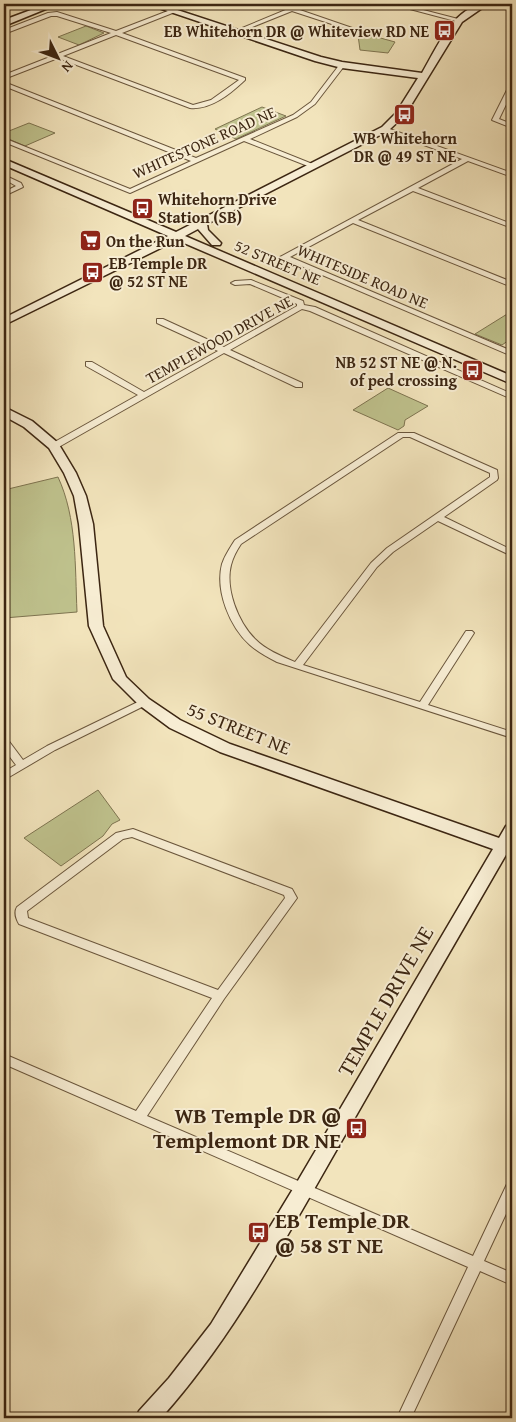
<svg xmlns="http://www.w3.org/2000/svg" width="516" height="1422" font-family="'Gentium Book Plus',serif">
	<rect width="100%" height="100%" fill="#f2e4bc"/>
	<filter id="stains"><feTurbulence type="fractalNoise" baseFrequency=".004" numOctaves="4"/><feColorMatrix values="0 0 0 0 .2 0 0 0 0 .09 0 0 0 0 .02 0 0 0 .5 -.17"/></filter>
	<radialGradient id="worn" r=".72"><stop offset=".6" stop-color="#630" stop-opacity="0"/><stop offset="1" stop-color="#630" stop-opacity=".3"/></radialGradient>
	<g fill="#bfc28d" stroke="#7e7450">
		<path d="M86 26 104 33 79 45 58 37Z"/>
		<path d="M366 34 395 42 388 53 360 50 358 35Z"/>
		<path d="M262 107 286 116 236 139 215 129Z"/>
		<path d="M29 123 55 133 25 146 4 137V133Z"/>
		<path d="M512 311V338L502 345 475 334Z"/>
		<path d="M388 388 428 406 405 420 404 426 398 430 353 410Z"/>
		<path d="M58 477C77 518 75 567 77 612L4 618V490Z"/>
		<path d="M98 790 120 820 112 824 103 836 61 866 24 838Z"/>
	</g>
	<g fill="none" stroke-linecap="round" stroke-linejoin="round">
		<defs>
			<g id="street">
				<path d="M4 4H12L4 8Z"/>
				<path d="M300 4H307L297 9 358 30 353 31 292 11 240 32 235 31Z"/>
				<path d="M391 4H400L462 20 459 22Z"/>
				<path d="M508 4H512V6L509 5Z"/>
				<path d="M173 9 175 10V12L122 33 245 78V80C230 94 211 110 190 108L58 58 4 79V75L111 33 57 16H51L4 34V30L48 13 57 12 116 31ZM116 35 239 80 211 100 193 105 63 56Z"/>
				<path d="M342 63 345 65 315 104 297 117 250 139 315 165V167L313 168 244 141 130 193 4 142V138L6 139 130 189 191 161 4 86V82L196 158 293 115 311 102 340 64Z"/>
				<path d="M512 84V92L499 119 512 124V128L492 120 509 86Z"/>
				<path d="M383 128H387L512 173V177L468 161 418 188 512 224V228L413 191 358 220 512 282V287L353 223 290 257 512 351V356L280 257 462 159 383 130Z"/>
				<path d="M4 175 21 183 23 187 4 196V192L16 186 4 179Z"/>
				<path d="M251 280 303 301 304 305 315 307 512 394V399L310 311 302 309 230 350 302 383V387H296L224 353 57 448H51V444L138 395 86 366V362H92L144 392 218 351 157 323V319H163L224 347 297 306V304L250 284 235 285 231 283 235 281Z"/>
				<path d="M398 433H414L497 470 498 478 497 480 444 517 512 550V556L438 521 393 552 377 567 303 665 420 702 466 631H472L474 633 428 705 512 732V738L277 662C267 657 258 652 250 645 230 627 215 591 222 564 225 555 230 548 235 540ZM403 437H410L490 473V477L387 548 371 563 295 662C281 656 266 650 255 639 238 622 225 589 231 565 233 557 237 550 241 544Z"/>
				<path d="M144 699 149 702 148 704 55 750 4 780V772L16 765 4 749V739L8 740 23 760 47 746Z"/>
				<path d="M133 829 292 889 297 898 224 999 147 1116 473 1256 507 1184 512 1183V1201L484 1261 512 1273V1285L480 1271 411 1418H397L468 1267 4 1064V1054L136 1111 212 998 19 924C16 919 14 912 17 907L116 833ZM132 837 284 895 285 898 218 990 28 918 27 911 123 839Z"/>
			</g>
			<g id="secondary">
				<path d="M47 4H58L4 26V20Z"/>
				<path d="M147 4H159L321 57 342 62 422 73C437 48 454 4 488 4L462 22 405 115 388 131 207 224 208 230 221 243 220 245H212L198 229 185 236 512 376V384L177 240 4 325V318L168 236 4 165V159L176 232 382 127 396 113 418 78 342 68 315 61Z"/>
				<path d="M4 407 32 421 58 443 76 473 86 496 93 524 103 626 126 677 149 699 180 720 230 744 499 838 506 826 512 824 511 846C450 951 389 1058 329 1163 278 1252 229 1342 161 1418H136L139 1411 169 1378 211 1324 296 1184 493 849 220 752 170 728 139 705 113 679 89 626 79 524 74 496 64 473 49 448 24 427 4 416Z"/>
			</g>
		</defs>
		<use href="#street" stroke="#6a563c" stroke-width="2"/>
		<use href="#secondary" stroke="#3c2612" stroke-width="3"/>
		<use href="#street" fill="#f7edd3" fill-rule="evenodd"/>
		<use href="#secondary" fill="#f7edd3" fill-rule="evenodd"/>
	</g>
	<defs>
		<symbol id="bus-square" viewBox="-11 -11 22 22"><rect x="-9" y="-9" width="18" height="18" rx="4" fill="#8f2418" stroke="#f7edd3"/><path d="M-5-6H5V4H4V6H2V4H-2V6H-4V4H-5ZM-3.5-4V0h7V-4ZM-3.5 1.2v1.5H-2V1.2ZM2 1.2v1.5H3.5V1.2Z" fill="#fff"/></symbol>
		<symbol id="supermarket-square" viewBox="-11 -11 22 22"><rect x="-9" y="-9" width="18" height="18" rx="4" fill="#8f2418" stroke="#f7edd3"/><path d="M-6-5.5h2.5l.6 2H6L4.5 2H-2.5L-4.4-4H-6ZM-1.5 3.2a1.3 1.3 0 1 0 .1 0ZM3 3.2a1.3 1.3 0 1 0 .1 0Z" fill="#fff"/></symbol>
	</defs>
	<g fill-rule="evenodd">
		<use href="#bus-square" x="432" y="18" width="25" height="25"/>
		<use href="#bus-square" x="392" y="102" width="25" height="25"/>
		<use href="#bus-square" x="130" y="196" width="25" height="25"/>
		<use href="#supermarket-square" x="78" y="228" width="25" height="25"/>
		<use href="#bus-square" x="80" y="260" width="25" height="25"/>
		<use href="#bus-square" x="460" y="358" width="25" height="25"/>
		<use href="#bus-square" x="344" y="1116" width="25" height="25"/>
		<use href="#bus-square" x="246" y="1220" width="25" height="25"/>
	</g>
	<g text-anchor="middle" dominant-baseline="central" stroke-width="4" stroke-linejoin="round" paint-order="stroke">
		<g font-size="16" font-weight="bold" fill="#3c2612" stroke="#f7edd3" text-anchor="start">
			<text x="429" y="31" text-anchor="end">EB Whitehorn DR @ Whiteview RD NE</text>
			<text x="405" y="138" text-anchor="middle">WB Whitehorn<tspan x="405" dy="18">DR @ 49 ST NE</tspan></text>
			<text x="158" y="199">Whitehorn Drive<tspan x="158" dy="18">Station (SB)</tspan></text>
			<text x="106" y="241">On the Run</text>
			<text x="109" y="263">EB Temple DR<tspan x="109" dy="18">@ 52 ST NE</tspan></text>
			<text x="457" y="362" text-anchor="end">NB 52 ST NE @ N.<tspan x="457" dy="18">of ped crossing</tspan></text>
		</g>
		<g font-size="16" fill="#3c2612" stroke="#f7edd3">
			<text transform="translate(204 142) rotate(-24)">WHITESTONE ROAD NE</text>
			<text transform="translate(278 262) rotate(23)">52 STREET NE</text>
			<text transform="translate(363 276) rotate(23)">WHITESIDE ROAD NE</text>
			<text transform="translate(219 339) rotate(-29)">TEMPLEWOOD DRIVE NE</text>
		</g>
		<g font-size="19" fill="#3c2612" stroke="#f7edd3">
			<text transform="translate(239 728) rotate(22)">55 STREET NE</text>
		</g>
		<g font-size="22" fill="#3c2612" stroke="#f7edd3">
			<text transform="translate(385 1001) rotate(-60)">TEMPLE DRIVE NE</text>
		</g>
		<g font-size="22" font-weight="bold" fill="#3c2612" stroke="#f7edd3" text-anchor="end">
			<text x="341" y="1115">WB Temple DR @<tspan x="341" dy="25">Templemont DR NE</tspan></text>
			<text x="275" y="1220" text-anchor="start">EB Temple DR<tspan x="275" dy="25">@ 58 ST NE</tspan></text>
		</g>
	</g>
	<rect width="516" height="1422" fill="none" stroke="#f2e4bc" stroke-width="20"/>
	<rect x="5" y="5" width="506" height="1412" fill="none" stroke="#3c2612" stroke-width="2.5"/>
	<rect x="10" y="10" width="496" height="1402" fill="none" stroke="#3c2612"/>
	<g transform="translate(58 58) rotate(132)" stroke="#f7edd3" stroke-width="4" paint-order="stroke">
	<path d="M0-4L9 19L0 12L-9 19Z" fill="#3c2612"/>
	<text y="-8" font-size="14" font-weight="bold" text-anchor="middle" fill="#3c2612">N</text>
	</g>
	<rect width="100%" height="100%" filter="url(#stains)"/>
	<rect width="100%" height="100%" fill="url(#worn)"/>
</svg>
